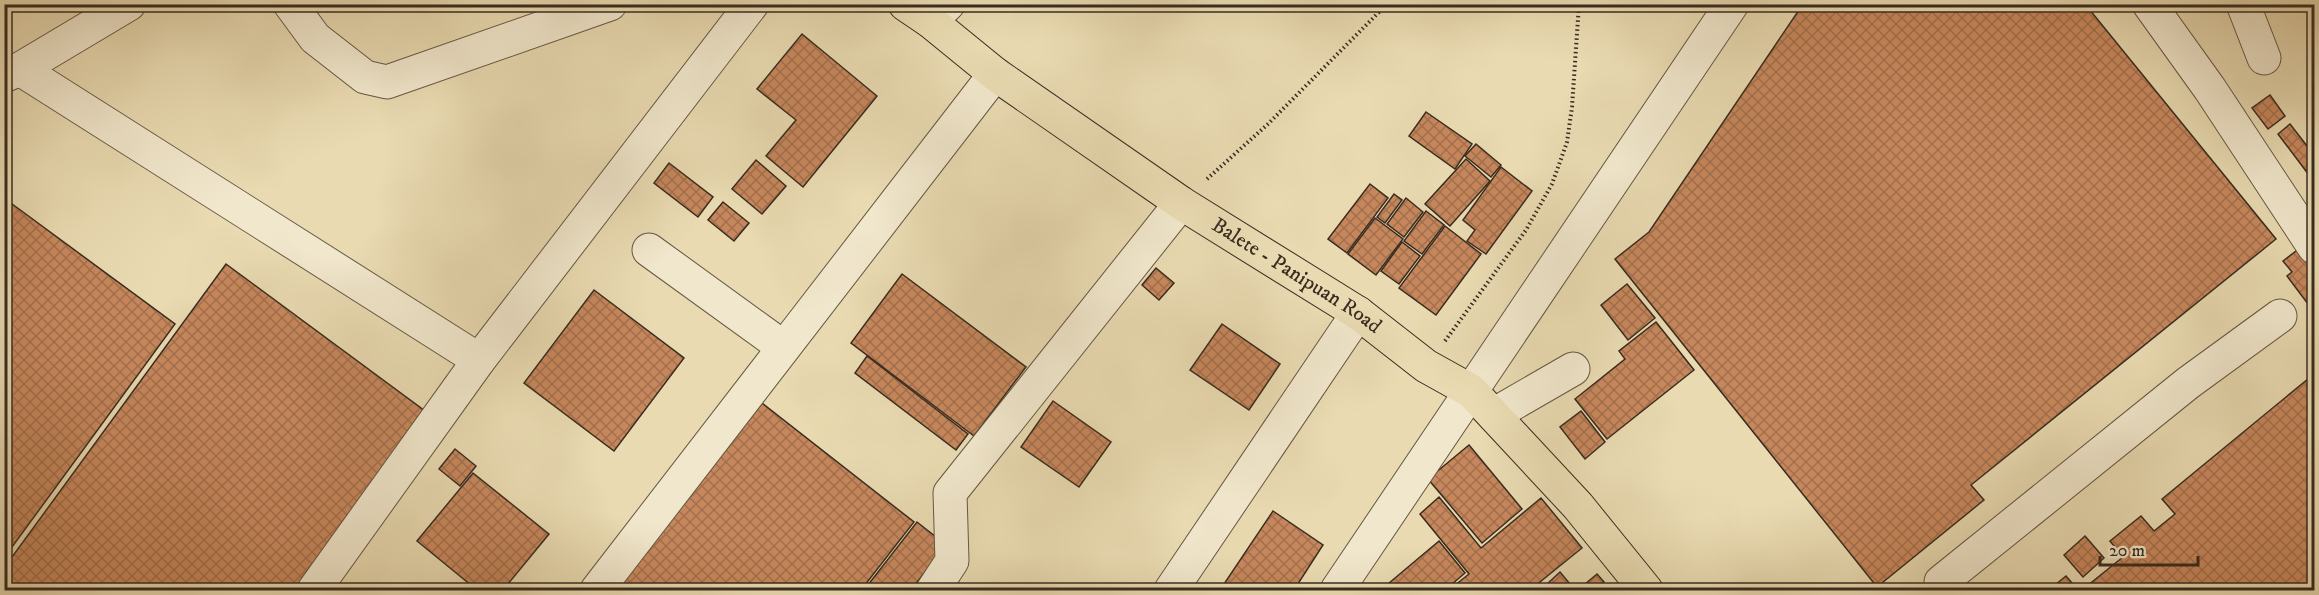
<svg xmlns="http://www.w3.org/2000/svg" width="2319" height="595" font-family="'IM FELL DW Pica',serif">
	<defs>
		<pattern id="building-cross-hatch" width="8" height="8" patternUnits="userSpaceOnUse" patternTransform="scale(1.5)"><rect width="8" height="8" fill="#c7875c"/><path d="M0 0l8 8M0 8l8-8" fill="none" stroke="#a36f4c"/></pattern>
	</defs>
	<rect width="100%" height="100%" fill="#e9dab1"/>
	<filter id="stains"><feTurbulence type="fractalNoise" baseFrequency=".00333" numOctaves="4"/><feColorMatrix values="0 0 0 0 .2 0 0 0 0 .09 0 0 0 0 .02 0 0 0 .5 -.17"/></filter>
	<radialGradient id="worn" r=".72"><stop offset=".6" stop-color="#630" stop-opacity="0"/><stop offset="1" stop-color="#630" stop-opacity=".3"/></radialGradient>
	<g fill="url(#building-cross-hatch)" stroke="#382c20" stroke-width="1.5">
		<path d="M1803 4H2085L2276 239 1971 485 1984 500 1877 587 1615 259 1649 232Z"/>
		<path d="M802 34 877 96 803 187 766 156 796 120 757 89Z"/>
		<path d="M2270 95 2285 116 2268 129 2252 108Z"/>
		<path d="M1426 112 1472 144 1455 169 1409 136Z"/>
		<path d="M2290 124 2314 155V170L2309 175 2278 134Z"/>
		<path d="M1476 144 1501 165 1491 177 1465 156Z"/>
		<path d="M1466 159 1490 181 1450 226 1425 204Z"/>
		<path d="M756 160 786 186 762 214 732 189Z"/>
		<path d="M669 163 713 197 698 217 654 183Z"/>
		<path d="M1501 167 1532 191 1486 254 1467 241 1475 230 1463 220Z"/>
		<path d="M1370 184 1388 198 1347 253 1328 239Z"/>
		<path d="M1394 194 1402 200 1385 223 1377 217Z"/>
		<path d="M4 198 175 324 4 558Z"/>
		<path d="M1406 198 1423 212 1404 237 1387 224Z"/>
		<path d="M723 202 749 223 734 241 708 220Z"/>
		<path d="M1426 211 1444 225 1422 254 1404 241Z"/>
		<path d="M1375 218 1403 239 1376 275 1348 254Z"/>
		<path d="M1445 226 1481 254 1436 315 1399 288Z"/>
		<path d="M1402 242 1420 256 1399 284 1381 271Z"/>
		<path d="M2300 248 2314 267V312L2287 276 2292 272 2283 261Z"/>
		<path d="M226 264 425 411 295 590H4V568Z"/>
		<path d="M1156 268 1174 283 1159 300 1142 285Z"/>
		<path d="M902 274 1026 367 974 436 851 343Z"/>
		<path d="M1627 284 1655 318 1628 340 1601 305Z"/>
		<path d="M594 290 684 358 614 451 524 383Z"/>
		<path d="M1656 322 1694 370 1607 439 1575 399 1625 359 1619 351Z"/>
		<path d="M1222 324 1280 364 1249 410 1190 370Z"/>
		<path d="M867 356 968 434 956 450 855 373Z"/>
		<path d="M2314 374V590H2082L2123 557 2110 541 2141 516 2154 531 2175 514 2162 499Z"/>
		<path d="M1053 401 1111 442 1079 487 1021 447Z"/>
		<path d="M762 403 914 522 861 590H616Z"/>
		<path d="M1581 411 1605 442 1585 459 1560 427Z"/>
		<path d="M1469 445 1522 509 1482 543 1428 479Z"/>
		<path d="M455 449 476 466 460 486 439 469Z"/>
		<path d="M473 473 549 534 503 590H477L417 541Z"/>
		<path d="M1439 497 1481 548 1541 498 1582 548 1530 590H1449L1469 574 1420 514Z"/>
		<path d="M1273 511 1323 545 1294 590H1220Z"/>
		<path d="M917 522 946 545 911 590H864Z"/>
		<path d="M2085 536 2104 558 2083 577 2064 555Z"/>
		<path d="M1439 541 1465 573 1445 590H1383L1382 589Z"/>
		<path d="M1560 572 1575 590H1553L1547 584Z"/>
		<path d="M1597 574 1604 582 1595 590H1578Z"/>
		<path d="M2066 576 2078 590H2049Z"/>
	</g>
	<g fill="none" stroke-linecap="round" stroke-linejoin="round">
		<defs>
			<g id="minor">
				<path d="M290 4 315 38 365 77 387 82 610 4"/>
				<path d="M2149 4 2210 89 2314 247"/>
				<path d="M2243 4 2264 58"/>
				<path d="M930 21 948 4"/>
				<path d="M20 69 479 360"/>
				<path d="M4 76 20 69 129 4"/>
				<path d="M649 250 783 347"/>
				<path d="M1495 414 1573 369"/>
				<path d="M1941 582 2188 383 2280 316"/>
				<path d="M314 590 479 360 752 4"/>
				<path d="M597 590 995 74"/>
				<path d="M933 590 952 561 950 493 1181 203"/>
				<path d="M1171 590 1358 313"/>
				<path d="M1337 590 1732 4"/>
			</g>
			<g id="major">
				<path id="s1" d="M905 4 930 21 995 74 1181 203 1358 313 1426 366 1471 391 1578 506 1646 590"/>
			</g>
		</defs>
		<use href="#minor" stroke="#645844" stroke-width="35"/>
		<use href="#major" stroke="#382c20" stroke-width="35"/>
		<g stroke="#382c20" stroke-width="4" stroke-dasharray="1.5 3" stroke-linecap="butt">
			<path d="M1207 179 1268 124 1387 4"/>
			<path d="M1445 341 1526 230 1552 184 1567 142 1572 107 1579 4"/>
		</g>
		<use href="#minor" stroke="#f1e7cc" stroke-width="33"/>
		<use href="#major" stroke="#e9dab1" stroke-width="33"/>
	</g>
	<g text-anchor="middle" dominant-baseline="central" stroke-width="4.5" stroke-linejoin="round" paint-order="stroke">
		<g font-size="21" fill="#382c20" stroke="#f1e7cc">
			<text stroke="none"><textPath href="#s1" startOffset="477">Balete - Panipuan Road</textPath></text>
		</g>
	</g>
	<rect width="2319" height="595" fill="none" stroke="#e9dab1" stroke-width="24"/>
	<rect x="6" y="6" width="2307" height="583" fill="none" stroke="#382c20" stroke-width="3"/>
	<rect x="12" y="12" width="2295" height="571" fill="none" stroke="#382c20" stroke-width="1.5"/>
	<path d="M2100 556v9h98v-9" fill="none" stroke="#382c20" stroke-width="3"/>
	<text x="2109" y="556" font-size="18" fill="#382c20" stroke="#f1e7cc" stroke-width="4.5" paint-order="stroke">20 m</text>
	<rect width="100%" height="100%" filter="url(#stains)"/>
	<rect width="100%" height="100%" fill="url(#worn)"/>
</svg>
